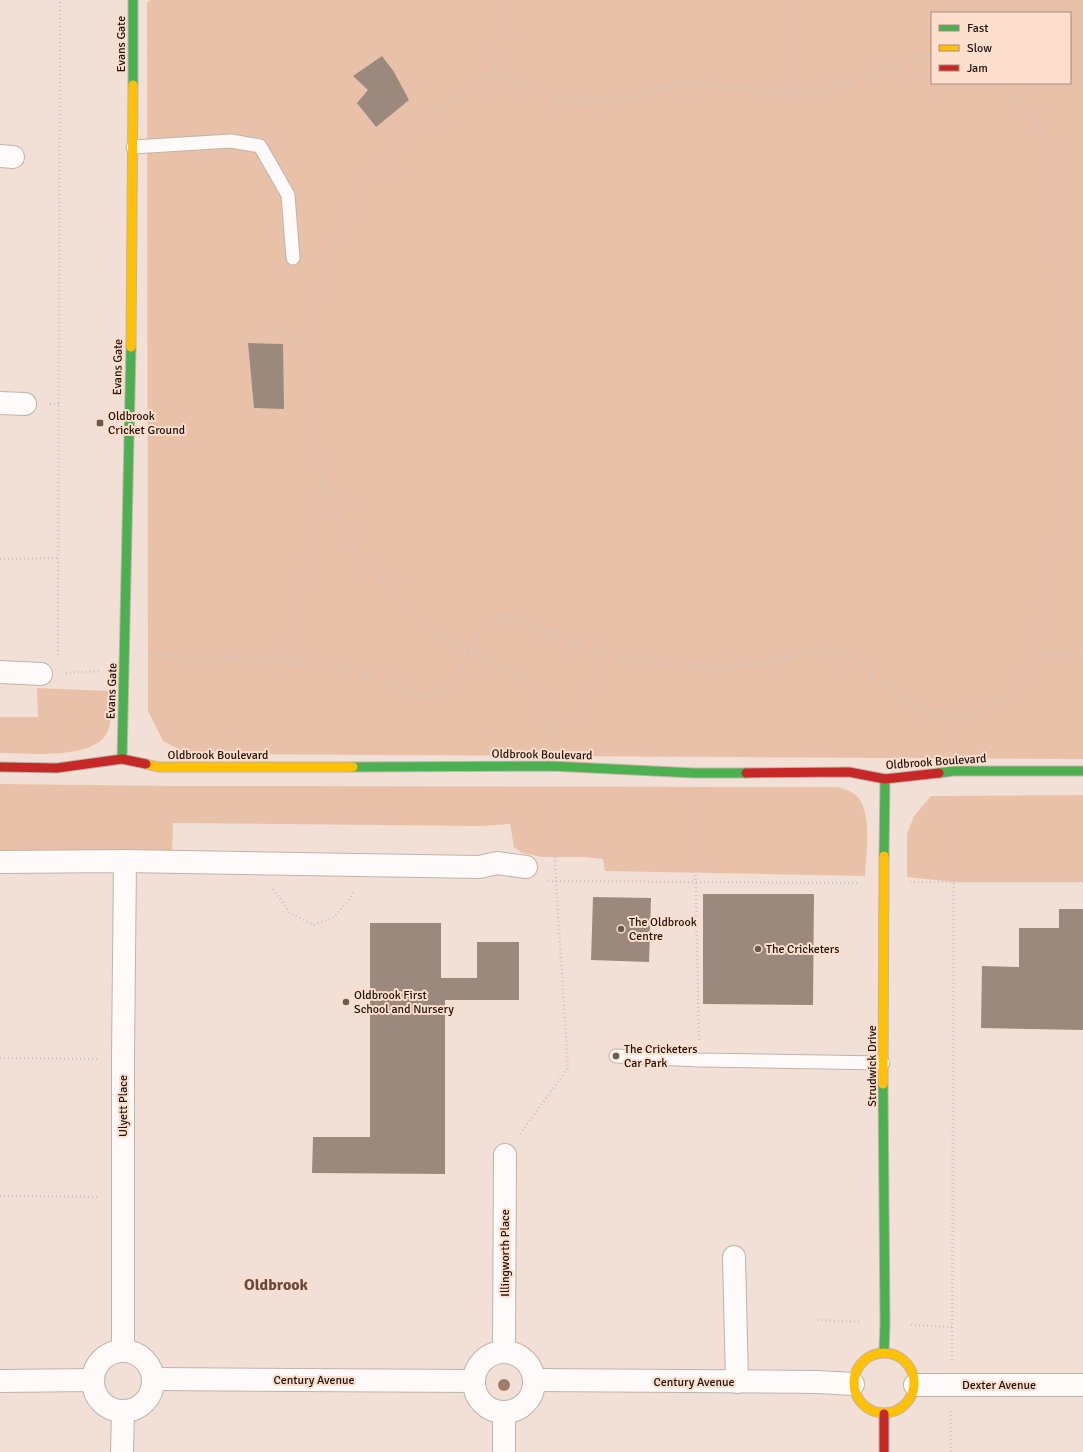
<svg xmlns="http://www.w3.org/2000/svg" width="1083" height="1452" font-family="Signika,sans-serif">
	<rect width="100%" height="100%" fill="#f2e0d6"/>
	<g fill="#e9c1a9" fill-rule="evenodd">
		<path d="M151 0H1083V759L188 754 163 741 148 711 147 3ZM932 13H1070V83H932Z"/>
		<path d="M37 688 112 691C112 704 112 719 108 731 96 761 25 753 0 753V717H38Z"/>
		<path d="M0 784 177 786 838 787C843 789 849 790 853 793 874 807 866 853 865 876L605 871 603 859 585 857H542L522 853 514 847 510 824 480 826 173 823 172 854 0 852Z"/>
		<path d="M1083 795V882H953L907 877V834L914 816 931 796Z"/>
	</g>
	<g fill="#9c897d">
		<path d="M382 56 394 72 409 100 376 127 357 103 368 90 353 76Z"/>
		<path d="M248 343 283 344 284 409 254 408Z"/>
		<path d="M703 894H814L813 1005 703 1004Z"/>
		<path d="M593 897 651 898 649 962 591 960Z"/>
		<path d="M1059 909H1083V1030L981 1028 982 966 1019 967V928H1059Z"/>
		<path d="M370 923H441V978H477V942H519V1000H445V1174L312 1173 313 1137H370Z"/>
	</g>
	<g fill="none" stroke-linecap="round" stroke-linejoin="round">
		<defs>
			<g id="lane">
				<path d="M133 147 231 141 260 146 288 195 293 258"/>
				<path d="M616 1056 699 1060 883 1063"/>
			</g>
			<g id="street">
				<path d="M0 156 13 157"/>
				<path d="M0 403 25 404"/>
				<path d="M0 672 41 674"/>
				<path d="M0 862 125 861 479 867 497 863 526 867"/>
				<path d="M734 1257 737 1382"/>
				<path d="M123 1350V1059L125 861"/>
				<circle cx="123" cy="1381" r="30"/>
				<path d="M504 1351 505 1155"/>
				<circle cx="504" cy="1382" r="30"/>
				<path d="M154 1379 473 1381"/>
				<path d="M535 1380 818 1382 853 1384"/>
				<path d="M0 1381 92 1380"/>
				<path d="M915 1385H1083"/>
				<path d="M122 1452 123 1412"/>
				<path d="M504 1452V1413"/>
			</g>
			<g id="fast">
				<path d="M133 0V85"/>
				<path d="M122 759 131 347"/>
				<path d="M353 767 551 766 694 773H746"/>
				<path d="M939 773 954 771H1083"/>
				<path d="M884 856 885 779"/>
				<path d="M883 1084 885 1323 884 1352"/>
			</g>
			<g id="slow">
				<path d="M131 347 133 85"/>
				<path d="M146 764 158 767H353"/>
				<path d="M883 1084 884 856"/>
				<circle cx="884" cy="1383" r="30"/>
			</g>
			<g id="jam">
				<path d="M0 767 57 768 122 759 146 764"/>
				<path d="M746 773 849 772 885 779 939 773"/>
				<path d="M884 1414V1452"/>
			</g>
		</defs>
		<use href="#lane" stroke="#c0b3ab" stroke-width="15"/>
		<use href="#street" stroke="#c0b3ab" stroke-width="24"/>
		<use href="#fast" stroke="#c0b3ab" stroke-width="11"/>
		<use href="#slow" stroke="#c0b3ab" stroke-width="11"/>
		<use href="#jam" stroke="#c0b3ab" stroke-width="11"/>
		<g stroke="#ccc5c2" stroke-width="2.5" stroke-dasharray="1 3" stroke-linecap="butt">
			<path d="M494 73 432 114 359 186 322 268 302 342 316 465 357 551 423 625 469 651 534 685 550 731V740"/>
			<path d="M494 73 571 102 619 99 679 84 727 85 752 90 789 94 811 95 932 54"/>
			<path d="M494 73 500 0"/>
			<path d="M789 94 792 0"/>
			<path d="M312 266 322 268"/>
			<path d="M253 324 302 342"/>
			<path d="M50 404H59"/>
			<path d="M0 559 59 558"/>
			<path d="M151 654 193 658 245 657 326 664 361 672 426 697 441 693 456 677 480 631 495 620 509 617 605 654 654 662 704 667 740 666 825 650 851 658 916 707 952 719 978 713 1001 698 1021 678 1030 655 1065 500 1070 344 1054 261 1053 146 1006 83"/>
			<path d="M58 655 60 0"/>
			<path d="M1030 655H1083"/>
			<path d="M282 660 323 479"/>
			<path d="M66 673 99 671"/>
			<path d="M45 698 53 742"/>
			<path d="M952 719 953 746"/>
			<path d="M550 731 578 714 605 654"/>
			<path d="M694 799 699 1040"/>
			<path d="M548 881 859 883"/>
			<path d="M910 882H1083"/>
			<path d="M273 889 290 913 314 925 334 917 348 901 354 891"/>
			<path d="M0 1058 98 1059"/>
			<path d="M520 1134 568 1068 556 881 552 791"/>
			<path d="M0 1196 98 1197"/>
			<path d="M818 1320 860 1322"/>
			<path d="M911 1325 953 1327"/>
			<path d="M952 1360 954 797"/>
			<path d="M951 1411V1452"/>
		</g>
		<use href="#lane" stroke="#fdfaf9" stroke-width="13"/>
		<use href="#street" stroke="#fdfaf9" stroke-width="22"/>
		<use href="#fast" stroke="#4caf50" stroke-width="9"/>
		<use href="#slow" stroke="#ffc107" stroke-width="9"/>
		<use href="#jam" stroke="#c62828" stroke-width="9"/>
	</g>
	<circle fill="#9e7e6a" cx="504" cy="1385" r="6"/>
	<g fill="#685b53" stroke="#fdddcb" stroke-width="1.5">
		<rect x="96" y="419" width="8" height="8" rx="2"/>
		<circle cx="621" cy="929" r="4"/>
		<circle cx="758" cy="949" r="4"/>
		<circle cx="346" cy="1002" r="4"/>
		<circle cx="616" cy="1056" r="4"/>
	</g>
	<g text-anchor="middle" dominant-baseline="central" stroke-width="4" stroke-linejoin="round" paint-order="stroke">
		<g font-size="12" fill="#1e130d" stroke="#fdddcb">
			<text transform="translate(121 44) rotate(-90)">Evans Gate</text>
			<text transform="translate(118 367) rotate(-89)">Evans Gate</text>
			<text transform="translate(112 691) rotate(-88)">Evans Gate</text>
			<text x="218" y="755">Oldbrook Boulevard</text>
			<text transform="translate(542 755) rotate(1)">Oldbrook Boulevard</text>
			<text transform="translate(936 762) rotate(-4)">Oldbrook Boulevard</text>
			<text transform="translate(872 1066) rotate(-90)">Strudwick Drive</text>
			<text transform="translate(123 1106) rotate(-90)">Ulyett Place</text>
			<text transform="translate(505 1253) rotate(-90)">Illingworth Place</text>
			<text x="314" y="1380">Century Avenue</text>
			<text x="694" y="1382">Century Avenue</text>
			<text x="999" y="1385">Dexter Avenue</text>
		</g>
		<g font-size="12" fill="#1e130d" stroke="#fdddcb" text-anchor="start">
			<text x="108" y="416">Oldbrook<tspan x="108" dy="14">Cricket Ground</tspan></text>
			<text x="629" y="922">The Oldbrook<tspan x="629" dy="14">Centre</tspan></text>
			<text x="766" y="949">The Cricketers</text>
			<text x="354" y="995">Oldbrook First<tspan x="354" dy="14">School and Nursery</tspan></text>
			<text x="624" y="1049">The Cricketers<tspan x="624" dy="14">Car Park</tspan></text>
		</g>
		<g font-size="16" font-weight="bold" fill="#654b3c" stroke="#fdddcb">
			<text x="276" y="1285">Oldbrook</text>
		</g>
	</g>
	<rect x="931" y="12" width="140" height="72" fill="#fdddcb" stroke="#a48c7f"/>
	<rect x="939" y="25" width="20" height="6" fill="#4caf50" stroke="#a48c7f"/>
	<text x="967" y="32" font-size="12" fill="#1e130d">Fast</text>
	<rect x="939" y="45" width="20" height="6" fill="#ffc107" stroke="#a48c7f"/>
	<text x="967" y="52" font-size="12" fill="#1e130d">Slow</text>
	<rect x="939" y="65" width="20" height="6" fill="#c62828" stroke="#a48c7f"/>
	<text x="967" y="72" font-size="12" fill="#1e130d">Jam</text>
</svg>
